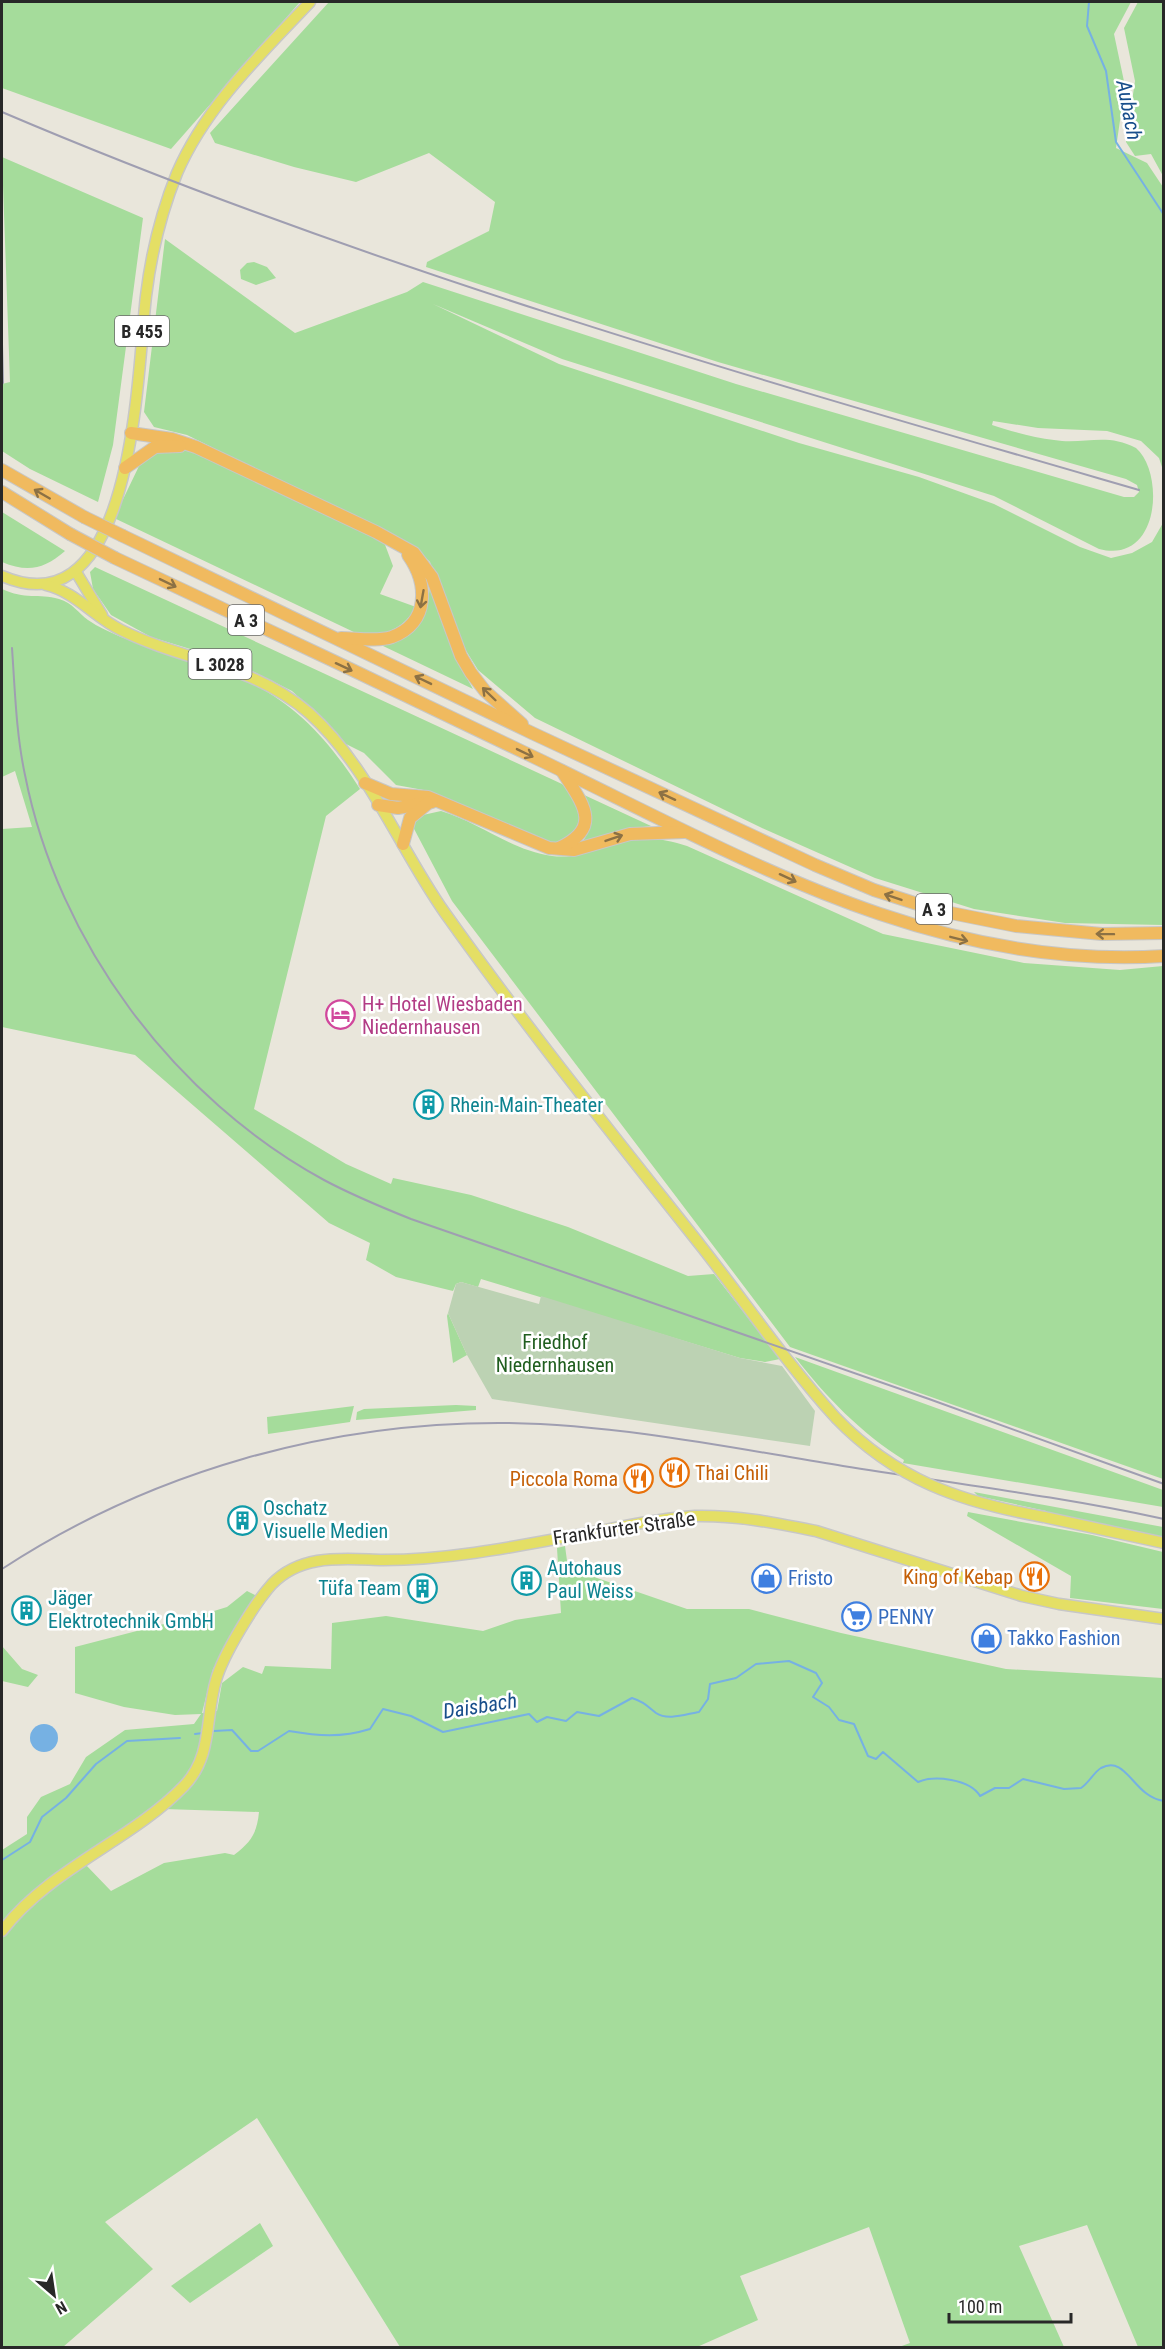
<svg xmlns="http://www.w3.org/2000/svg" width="1165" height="2349" font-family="'Roboto Condensed',sans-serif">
	<rect width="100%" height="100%" fill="#e9e6db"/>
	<g fill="#a5dc9b" fill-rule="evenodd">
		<path d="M2 2H300L171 149 2 88Z"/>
		<path d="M329 2H1131L1114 34 1125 86 1116 148 1147 163 1163 187V470L1159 458 1141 441 1107 431 1038 428 993 421 992 425C1011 431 1034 438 1054 440 1084 445 1106 432 1136 448 1165 473 1160 565 1099 549L994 496 562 359 433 304 559 364 799 443 919 477 994 504 1080 547 1111 558 1132 553 1152 542 1163 523V925L1065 923 974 909 875 878 762 828 535 718 478 670 465 649 430 562 416 548 187 435 154 427 144 412 165 239 295 333 407 292 423 282 736 384 1124 497H1134L1139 492 1137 485 1126 479 718 362 426 267 427 262 489 231 495 202 429 153 356 182 294 167 215 143 210 133Z"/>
		<path d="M1138 2H1163V176L1151 154 1135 156 1126 142 1135 81 1124 28Z"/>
		<path d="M2 157 143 218 113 445 98 502 30 469 2 451V384L10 382Z"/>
		<path d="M254 262 267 267 276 278 256 285 241 279 240 270 247 263Z"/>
		<path d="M179 449 203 455 384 542 393 566 380 594 416 607C402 631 384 636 358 634L114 518 140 464 150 454Z"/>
		<path d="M2 512 65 551C44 569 28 573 2 562Z"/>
		<path d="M95 567 562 784 572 795 582 818C575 834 564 844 546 843L429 791 396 785 364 753 344 743 326 722 292 691 236 663 151 637 111 615 93 589 90 572Z"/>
		<path d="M430 581 460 666 473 689 381 645C413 626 429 622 430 581Z"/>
		<path d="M2 589C25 600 38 593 59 599 73 603 78 613 88 620 98 627 110 632 121 637 152 650 185 657 217 668 284 693 322 729 360 789L326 816 254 1109 346 1164 391 1184 393 1178 471 1195 568 1227 688 1276 714 1274 780 1359 765 1362 740 1358 481 1279 478 1287 461 1282 456 1284 453 1291 396 1277 366 1260 370 1243 329 1223 135 1055 2 1027V829L32 827 15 771 2 777Z"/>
		<path d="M582 794 651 826 629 829 579 846C595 828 592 815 582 794Z"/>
		<path d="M441 811C479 822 512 851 552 856 583 860 607 843 637 839 654 837 671 841 687 846L883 934 1024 963 1120 970 1163 966V1479L790 1347 452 901 412 825 423 815Z"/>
		<path d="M448 1313 467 1355 453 1363 447 1316Z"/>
		<path d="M795 1357 1163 1490V1507L903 1463 904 1460C861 1433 826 1397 795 1357Z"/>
		<path d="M456 1405 476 1406V1410L356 1420 357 1412 364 1409Z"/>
		<path d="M354 1406 350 1422 268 1434 267 1417Z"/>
		<path d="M974 1492 1163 1527V1543L1051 1519 1046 1511 978 1496Z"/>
		<path d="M968 1512 1092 1535 1163 1552V1609L1070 1598 1071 1576 967 1516Z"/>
		<path d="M565 1546 568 1568 687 1609H749L841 1633 1006 1669 1163 1678V2347H1138L1087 2225 1019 2246 1064 2347H899L910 2343 869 2227 740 2276 758 2320 697 2347H400L257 2118 105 2222 153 2269 63 2347 2 2348V1850L27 1834V1817L41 1797 70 1784 86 1757 125 1730 194 1724 201 1714 175 1715 124 1707 75 1693V1647L214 1611 227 1607 247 1591 257 1596 213 1669 202 1713 217 1711 222 1683 243 1667 262 1674 265 1666 331 1669 332 1623 386 1616 483 1631 515 1620 561 1613 557 1548ZM164 1809 259 1812C257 1833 251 1842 234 1855L225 1853 164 1863 111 1891 85 1864Z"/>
		<path d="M2 1646 22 1669 38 1675 28 1687 2 1681Z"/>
		<path d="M260 2223 273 2246 190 2303 171 2286Z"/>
	</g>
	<path fill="#bcd2b3" d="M461 1282 539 1304 541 1296 740 1358 782 1366 815 1411 810 1446 492 1399 467 1355 448 1313 456 1284Z"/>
	<circle fill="#76b1e3" cx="44" cy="1738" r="14"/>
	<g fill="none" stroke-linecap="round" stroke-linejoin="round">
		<g stroke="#76b1e3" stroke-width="2">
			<path d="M1089 2 1087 26 1106 71 1116 142 1164 215"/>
			<path d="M214 1731 232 1730 251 1751H258L289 1731C318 1736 341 1738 370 1729L383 1709 411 1716 443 1732 529 1714 537 1722 547 1717 566 1721 577 1712 599 1716 632 1698C644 1702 647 1706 656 1713 668 1721 686 1714 699 1712L708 1699 710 1684 736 1678 756 1664 789 1661 816 1673 822 1683 813 1697 829 1707 839 1720 854 1724 868 1756 876 1759 883 1752 918 1782C934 1775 970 1779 980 1796L995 1788H1009L1023 1779 1064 1789 1081 1788C1089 1783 1094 1772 1101 1768 1127 1754 1133 1797 1164 1801"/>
			<path d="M195 1734 203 1733"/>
			<path d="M2 1860 30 1842 42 1817 66 1798 96 1764 127 1741 180 1738"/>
		</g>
		<defs>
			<g id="major">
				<path d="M76 572 102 615"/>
				<path d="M2 576C135 633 137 372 146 296 151 254 161 213 177 173 206 106 261 54 310 2"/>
				<path d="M46 585C76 592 94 617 121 630 185 662 253 664 309 713 369 767 399 848 445 913 526 1027 614 1136 701 1246 746 1303 787 1364 836 1418"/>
				<path d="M1044 1517 1164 1543"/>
				<path d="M2 1931C50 1868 131 1841 184 1786 213 1756 205 1717 216 1680 223 1655 254 1604 272 1584 302 1553 344 1559 383 1560 457 1560 532 1543 605 1530 634 1524 665 1518 695 1516 737 1515 776 1523 816 1531L1022 1596 1059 1604 1164 1619"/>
			</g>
			<g id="highway">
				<path d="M131 433 172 439 196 447 376 532 414 553 432 577 461 656 471 673 485 691 522 724"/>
				<path d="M125 468 155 447 180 446"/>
				<path d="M2 470 84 517"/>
				<path d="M2 492 70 534"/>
				<path d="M123 536 532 733 815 865 874 890 936 910 1016 926 1102 934 1164 933"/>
				<path d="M115 558C258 625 400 692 542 761 741 857 934 971 1164 956"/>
				<path d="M341 638C357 638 376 642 392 637 430 623 428 583 408 555"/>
				<path d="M365 783 391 794 428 797 549 848 574 850 630 834 685 832"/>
				<path d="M378 805 398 808 432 802"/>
				<path d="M403 844 410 818 427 804"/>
				<path d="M559 848C604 827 582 803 562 771"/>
			</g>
		</defs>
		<use href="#major" stroke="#c7c7c7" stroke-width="13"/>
		<use href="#highway" stroke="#c7c7c7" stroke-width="14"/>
		<use href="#major" stroke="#e4df65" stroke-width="10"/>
		<use href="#highway" stroke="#f0ba5f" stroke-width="12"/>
		<g stroke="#9f9eb1" stroke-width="2">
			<path d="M2 112C370 269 756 379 1139 490"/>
			<path d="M2 344 3 383"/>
			<path d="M12 648C15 690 16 733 25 775 58 943 174 1098 324 1180 352 1195 381 1207 411 1219L929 1399 1164 1484"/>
			<path d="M2 1569C152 1471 330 1421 509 1423 621 1425 733 1448 843 1466 950 1483 1058 1496 1164 1519"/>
		</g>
		<defs>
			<path id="major-bridge" d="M836 1418C896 1480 960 1502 1044 1517"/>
			<g id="highway-bridge">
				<path d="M84 517 123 536"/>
				<path d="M70 534 115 558"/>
			</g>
		</defs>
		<use href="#major-bridge" stroke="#c7c7c7" stroke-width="13" stroke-linecap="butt"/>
		<use href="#highway-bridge" stroke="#c7c7c7" stroke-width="14" stroke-linecap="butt"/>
		<use href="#major-bridge" stroke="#e4df65" stroke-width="10"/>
		<use href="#highway-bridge" stroke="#f0ba5f" stroke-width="12"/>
	</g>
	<defs><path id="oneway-shaft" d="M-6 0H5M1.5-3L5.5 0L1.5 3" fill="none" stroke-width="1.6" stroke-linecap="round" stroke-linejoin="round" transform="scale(1.5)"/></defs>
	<g stroke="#8c7144">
		<use href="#oneway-shaft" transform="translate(42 494) rotate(-150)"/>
		<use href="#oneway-shaft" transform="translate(168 583) rotate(26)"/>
		<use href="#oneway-shaft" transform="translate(422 599) rotate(100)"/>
		<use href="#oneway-shaft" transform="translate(344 667) rotate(25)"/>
		<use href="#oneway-shaft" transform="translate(423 680) rotate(-154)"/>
		<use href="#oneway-shaft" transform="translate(489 694) rotate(-136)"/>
		<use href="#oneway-shaft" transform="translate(525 753) rotate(26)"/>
		<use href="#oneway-shaft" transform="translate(667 796) rotate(-155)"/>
		<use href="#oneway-shaft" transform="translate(614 838) rotate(-19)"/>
		<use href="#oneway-shaft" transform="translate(788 878) rotate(25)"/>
		<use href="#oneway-shaft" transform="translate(893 897) rotate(-161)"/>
		<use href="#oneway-shaft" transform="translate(1105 934) rotate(-179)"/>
		<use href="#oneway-shaft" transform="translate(959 939) rotate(14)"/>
	</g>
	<defs>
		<symbol id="hotel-ring" viewBox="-11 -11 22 22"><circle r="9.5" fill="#fff" stroke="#d1479c" stroke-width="1.5"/><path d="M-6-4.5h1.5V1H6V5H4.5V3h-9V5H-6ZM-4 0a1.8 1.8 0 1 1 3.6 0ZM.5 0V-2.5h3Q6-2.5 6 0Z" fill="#d1479c"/></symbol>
		<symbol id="building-ring" viewBox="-11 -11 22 22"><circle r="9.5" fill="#fff" stroke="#0f9aa8" stroke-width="1.5"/><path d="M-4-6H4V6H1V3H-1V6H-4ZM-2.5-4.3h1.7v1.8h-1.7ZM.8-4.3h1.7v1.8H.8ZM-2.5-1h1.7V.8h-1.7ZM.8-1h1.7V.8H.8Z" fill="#0f9aa8"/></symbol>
		<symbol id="restaurant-ring" viewBox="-11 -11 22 22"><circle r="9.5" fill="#fff" stroke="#e8710a" stroke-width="1.5"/><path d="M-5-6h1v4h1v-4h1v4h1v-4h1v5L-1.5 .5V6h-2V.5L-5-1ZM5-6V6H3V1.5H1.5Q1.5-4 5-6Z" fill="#e8710a"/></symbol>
		<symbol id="shop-ring" viewBox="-11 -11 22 22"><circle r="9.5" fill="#fff" stroke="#3f7fe0" stroke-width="1.5"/><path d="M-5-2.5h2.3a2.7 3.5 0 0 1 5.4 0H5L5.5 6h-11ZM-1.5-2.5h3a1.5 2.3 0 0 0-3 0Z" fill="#3f7fe0"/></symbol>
		<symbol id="supermarket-ring" viewBox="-11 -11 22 22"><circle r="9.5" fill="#fff" stroke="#3f7fe0" stroke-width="1.5"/><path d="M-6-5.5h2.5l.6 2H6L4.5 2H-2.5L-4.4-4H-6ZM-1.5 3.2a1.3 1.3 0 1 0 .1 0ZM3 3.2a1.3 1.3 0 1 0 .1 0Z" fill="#3f7fe0"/></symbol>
	</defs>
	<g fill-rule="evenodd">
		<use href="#hotel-ring" x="324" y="998" width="33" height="33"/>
		<use href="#building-ring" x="412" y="1088" width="33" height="33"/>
		<use href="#restaurant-ring" x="658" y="1456" width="33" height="33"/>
		<use href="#restaurant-ring" x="622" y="1462" width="33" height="33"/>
		<use href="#building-ring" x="226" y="1504" width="33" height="33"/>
		<use href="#restaurant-ring" x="1018" y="1560" width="33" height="33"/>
		<use href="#shop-ring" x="750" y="1562" width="33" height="33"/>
		<use href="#building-ring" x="510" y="1564" width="33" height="33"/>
		<use href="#building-ring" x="406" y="1572" width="33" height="33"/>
		<use href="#building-ring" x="10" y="1594" width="33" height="33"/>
		<use href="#supermarket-ring" x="840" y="1600" width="33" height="33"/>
		<use href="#shop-ring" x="970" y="1622" width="33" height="33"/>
	</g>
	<g text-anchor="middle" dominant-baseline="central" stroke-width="5" stroke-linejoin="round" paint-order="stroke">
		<g fill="#fff" stroke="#686868" stroke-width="1.5">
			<rect x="115" y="316" width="54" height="30" rx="4.5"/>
			<rect x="228" y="605" width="36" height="30" rx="4.5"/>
			<rect x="188.5" y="649" width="63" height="30" rx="4.5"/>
			<rect x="916" y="894" width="36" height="30" rx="4.5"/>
		</g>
		<g font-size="18" font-weight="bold" fill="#282828">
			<text x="142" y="331">B 455</text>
			<text x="246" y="620">A 3</text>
			<text x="220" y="664">L 3028</text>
			<text x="934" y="909">A 3</text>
		</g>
		<g font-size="20" fill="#b23c85" stroke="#fff" text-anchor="start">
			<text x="362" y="1004">H+ Hotel Wiesbaden<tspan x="362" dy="23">Niedernhausen</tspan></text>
		</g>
		<g font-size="20" fill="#0d838f" stroke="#fff" text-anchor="start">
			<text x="450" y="1105">Rhein-Main-Theater</text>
			<text x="263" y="1508">Oschatz<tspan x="263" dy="23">Visuelle Medien</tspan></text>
			<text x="547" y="1568">Autohaus<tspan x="547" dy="23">Paul Weiss</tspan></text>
			<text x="401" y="1588" text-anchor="end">Tüfa Team</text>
			<text x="48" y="1598">Jäger<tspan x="48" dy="23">Elektrotechnik GmbH</tspan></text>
		</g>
		<g font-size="20" fill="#205e1f" stroke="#fff">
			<text x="555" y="1342">Friedhof<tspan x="555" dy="23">Niedernhausen</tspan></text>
		</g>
		<g font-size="20" fill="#c56008" stroke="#fff" text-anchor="end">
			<text x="695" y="1473" text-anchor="start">Thai Chili</text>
			<text x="618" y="1479">Piccola Roma</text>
			<text x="1013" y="1577">King of Kebap</text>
		</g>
		<g font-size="20" fill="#282828" stroke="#fff">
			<text transform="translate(624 1528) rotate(-8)">Frankfurter Straße</text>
		</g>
		<g font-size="20" fill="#366cbe" stroke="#fff" text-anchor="start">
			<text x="788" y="1578">Fristo</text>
			<text x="878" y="1617">PENNY</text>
			<text x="1007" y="1638">Takko Fashion</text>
		</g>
		<g font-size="21" font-style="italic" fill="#184e8b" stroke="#fff">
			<text transform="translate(1129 110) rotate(79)">Aubach</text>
			<text transform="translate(480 1706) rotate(-9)">Daisbach</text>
		</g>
	</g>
	<rect width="1165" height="2349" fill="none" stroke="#282828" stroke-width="6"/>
	<g transform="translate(54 2295) rotate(151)" stroke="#ffffff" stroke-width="4.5" paint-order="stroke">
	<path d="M0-4.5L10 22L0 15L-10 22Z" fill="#282828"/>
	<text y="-9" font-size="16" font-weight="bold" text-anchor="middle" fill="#282828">N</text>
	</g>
	<path d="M949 2313v9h122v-9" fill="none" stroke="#282828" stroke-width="3"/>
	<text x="958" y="2313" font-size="18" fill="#282828" stroke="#ffffff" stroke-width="4.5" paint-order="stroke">100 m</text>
</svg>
